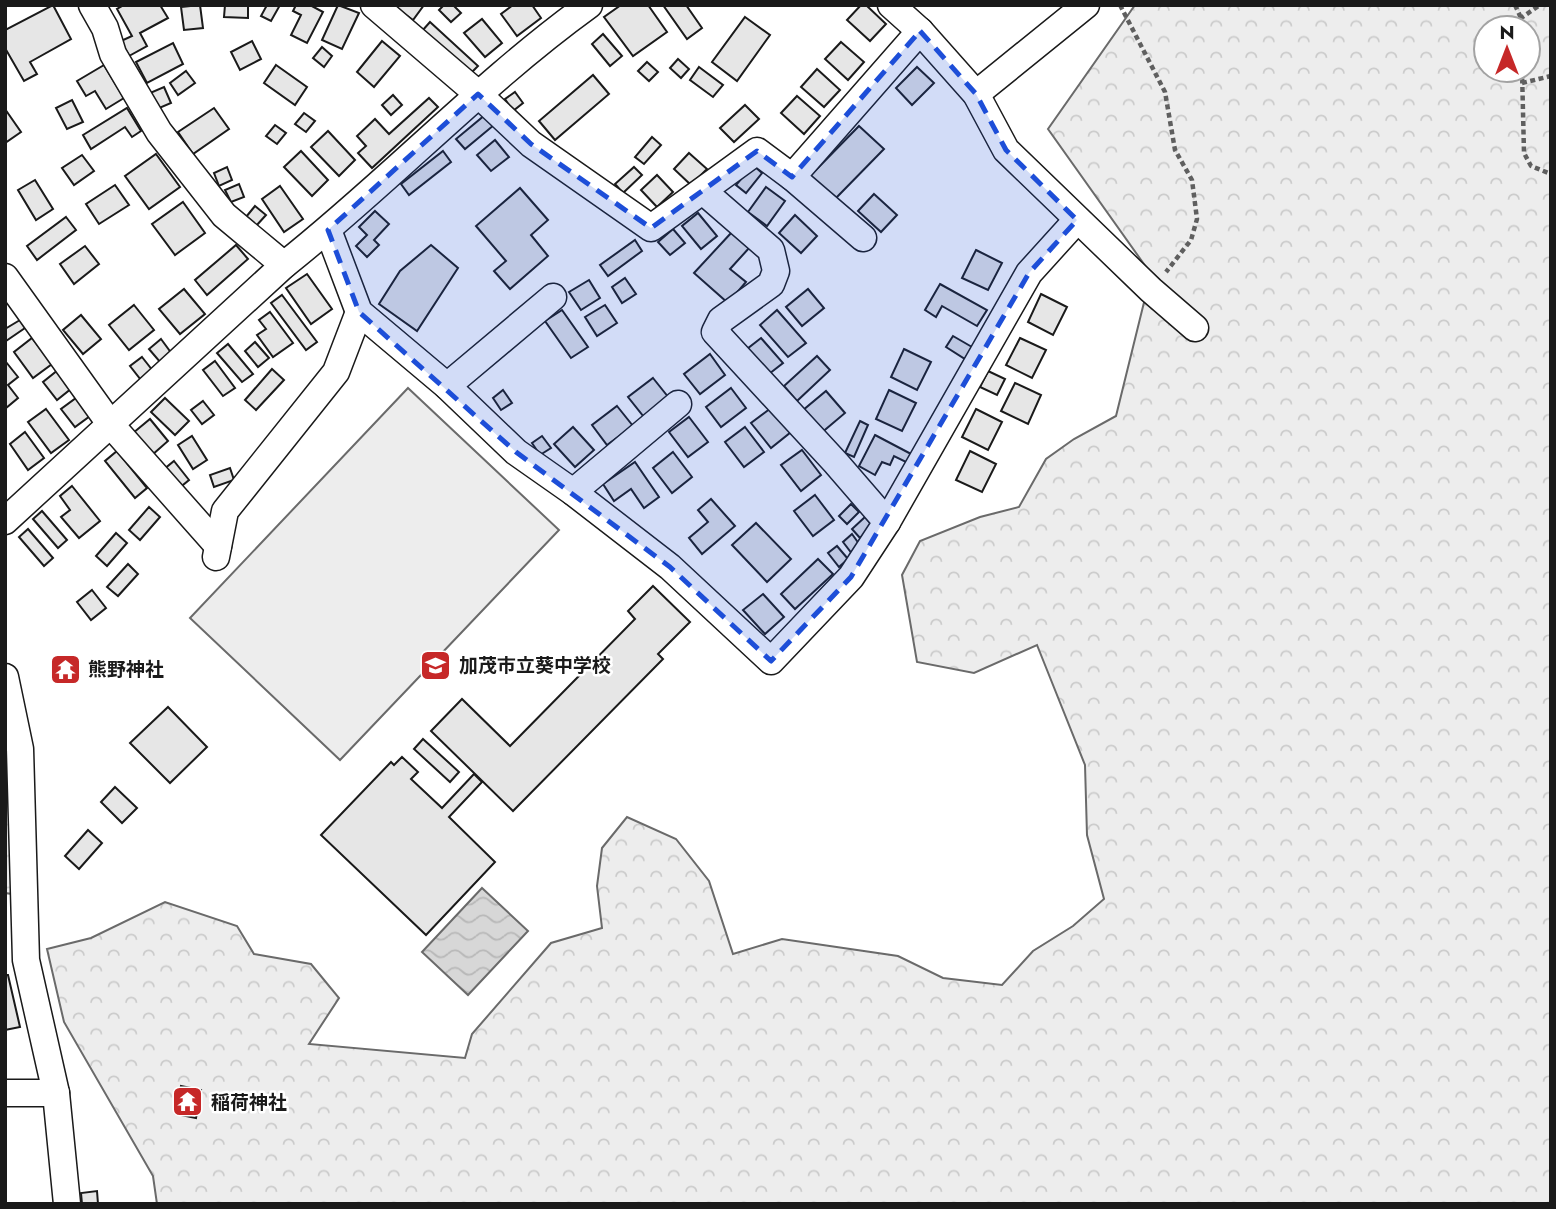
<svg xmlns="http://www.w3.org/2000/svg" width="1556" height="1209" font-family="Jost,'Noto Sans JP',sans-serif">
	<defs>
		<pattern id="forest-crowns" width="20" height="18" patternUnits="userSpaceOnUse" patternTransform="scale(1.75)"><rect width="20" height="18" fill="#ededed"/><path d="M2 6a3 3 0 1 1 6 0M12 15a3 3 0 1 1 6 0" fill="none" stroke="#cbcbcb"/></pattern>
		<pattern id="water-waves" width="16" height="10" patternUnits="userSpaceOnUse" patternTransform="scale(1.75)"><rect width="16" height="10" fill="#d7d7d7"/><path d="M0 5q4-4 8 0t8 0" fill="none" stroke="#b8b8b8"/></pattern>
	</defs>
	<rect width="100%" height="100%" fill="#fff"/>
	<g fill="url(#forest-crowns)" stroke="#6a6a6a" stroke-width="2" fill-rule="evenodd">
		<path d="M1135 5H1551V1204H157L153 1176 64 1022 47 949 91 938 165 902 237 926 254 954 311 964 339 998 309 1044 465 1058 472 1034 551 943 602 928 597 886 602 848 627 817 676 839 709 881 733 954 782 939 898 956 943 978 1002 985 1033 951 1073 926 1104 899 1087 835 1085 765 1037 645 974 673 917 662 902 575 920 541 980 517 1019 507 1046 459 1074 439 1116 416 1151 274 1048 129ZM1486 28H1528V70H1486Z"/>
		<path d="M5 741 13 894 5 893Z"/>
	</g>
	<path fill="#ededed" stroke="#6a6a6a" stroke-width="2" d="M408 388 559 530 340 760 190 618Z"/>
	<path fill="url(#water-waves)" stroke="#6a6a6a" stroke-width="2" d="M482 888 528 931 468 995 422 952Z"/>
	<g fill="#e6e6e6" stroke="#1a1a1a" stroke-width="2">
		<path d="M53 5 71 39 30 62 37 74 24 81 5 48V30Z"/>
		<path d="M124 5H160L168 18 140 33 147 46 129 56 121 41 132 36 117 9Z"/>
		<path d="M200 5 203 28 184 30 181 7Z"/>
		<path d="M225 5H248V18L224 17Z"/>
		<path d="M267 5H280L271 21 261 16Z"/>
		<path d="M296 5H310L323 12 307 43 291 35 301 15 293 11Z"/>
		<path d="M338 5 359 13 342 49 322 40Z"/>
		<path d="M392 5H424L413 20Z"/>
		<path d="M444 5H453L461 13 451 22 439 10Z"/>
		<path d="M513 5H532L541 18 517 36 501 14Z"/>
		<path d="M621 5H648L667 32 633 56 604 17Z"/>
		<path d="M663 5H686L702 28 687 39Z"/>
		<path d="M861 5H866L886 24 870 41 847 20Z"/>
		<path d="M745 17 770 35 737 81 712 62Z"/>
		<path d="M482 19 502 43 485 57 464 33Z"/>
		<path d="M430 22 478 66 469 75 422 31Z"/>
		<path d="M603 34 622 56 610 66 592 44Z"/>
		<path d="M252 41 261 59 240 70 231 52Z"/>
		<path d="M382 41 400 56 374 87 357 72Z"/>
		<path d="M841 42 864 62 848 80 825 59Z"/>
		<path d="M173 43 183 64 147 83 136 62Z"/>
		<path d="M322 47 332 56 324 67 313 58Z"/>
		<path d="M678 59 689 69 681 78 670 68Z"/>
		<path d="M647 62 658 72 649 81 638 71Z"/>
		<path d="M104 65 124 98 106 109 95 91 86 96 77 81Z"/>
		<path d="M276 65 307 87 295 105 264 83Z"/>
		<path d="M699 67 723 85 713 97 690 80Z"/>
		<path d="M917 67 934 83 912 105 896 88Z"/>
		<path d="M817 69 840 90 824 107 801 87Z"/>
		<path d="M186 71 195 83 178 95 170 83Z"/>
		<path d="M593 75 609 94 555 140 539 121Z"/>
		<path d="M164 87 171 103 157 109 150 93Z"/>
		<path d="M515 92 523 103 513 111 505 99Z"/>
		<path d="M393 95 402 105 391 115 382 105Z"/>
		<path d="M797 96 820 116 804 134 781 113Z"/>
		<path d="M429 98 438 107 372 168 358 153 366 146 357 136 375 119 389 134Z"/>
		<path d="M72 100 83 122 67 129 56 108Z"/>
		<path d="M745 105 759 119 734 142 720 128Z"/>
		<path d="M127 108 141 131 132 137 125 127 91 149 83 135Z"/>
		<path d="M214 108 229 129 193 154 178 132Z"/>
		<path d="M5 109 21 132 5 143Z"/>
		<path d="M304 113 315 121 306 132 295 124Z"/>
		<path d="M485 115 494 125 465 149 456 139Z"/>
		<path d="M275 125 286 133 277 144 266 136Z"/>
		<path d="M859 126 884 149 835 199 810 176Z"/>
		<path d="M328 131 355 160 339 176 311 147Z"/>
		<path d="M652 137 661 145 644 164 635 157Z"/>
		<path d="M495 140 509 157 491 171 477 155Z"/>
		<path d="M301 151 328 180 312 196 284 167Z"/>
		<path d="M443 151 451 162 409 195 401 184Z"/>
		<path d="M689 153 707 169 691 185 674 169Z"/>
		<path d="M156 154 180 187 149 209 125 176Z"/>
		<path d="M82 155 94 171 74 185 62 168Z"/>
		<path d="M753 165 762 173 746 193 736 185Z"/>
		<path d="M227 167 232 180 219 186 214 173Z"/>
		<path d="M634 167 642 175 623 193 615 184Z"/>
		<path d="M657 175 673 192 657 207 641 190Z"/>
		<path d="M35 180 53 209 36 220 18 190Z"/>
		<path d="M239 184 244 197 231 202 225 190Z"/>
		<path d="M115 185 129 205 99 224 86 204Z"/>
		<path d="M280 186 303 219 284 232 262 199Z"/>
		<path d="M766 187 785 201 767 226 748 212Z"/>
		<path d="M520 188 548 220 531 235 548 256 510 289 494 271 506 261 476 226Z"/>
		<path d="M874 194 897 215 881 232 858 211Z"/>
		<path d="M183 202 205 233 175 255 152 224Z"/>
		<path d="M255 206 266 215 256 226 246 217Z"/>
		<path d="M375 211 389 224 374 240 379 245 367 257 356 246 367 235 359 227Z"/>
		<path d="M698 213 717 236 701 249 682 226Z"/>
		<path d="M795 215 817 236 801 253 779 233Z"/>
		<path d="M66 217 76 230 37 260 27 246Z"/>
		<path d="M673 229 685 243 670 255 658 242Z"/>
		<path d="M732 232 750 247 730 269 746 282 728 303 694 273Z"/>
		<path d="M635 240 642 251 608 276 600 265Z"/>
		<path d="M236 245 248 259 207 295 195 280Z"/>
		<path d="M431 245 458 268 417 331 379 304 400 271Z"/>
		<path d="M85 246 99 264 74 284 60 264Z"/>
		<path d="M976 250 1002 263 988 290 962 278Z"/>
		<path d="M307 274 332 309 311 324 286 288Z"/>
		<path d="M625 278 636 294 622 303 612 287Z"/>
		<path d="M589 280 600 298 581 310 569 292Z"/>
		<path d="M940 284 987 310 977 326 942 306 936 317 925 310Z"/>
		<path d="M184 289 205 314 180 334 159 309Z"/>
		<path d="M808 289 824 308 802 326 786 307Z"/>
		<path d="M1041 294 1067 307 1053 335 1028 322Z"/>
		<path d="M282 295 317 342 306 350 271 303Z"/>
		<path d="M134 305 154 330 129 350 109 325Z"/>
		<path d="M605 305 617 323 597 336 585 317Z"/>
		<path d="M562 310 588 347 571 358 545 321Z"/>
		<path d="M777 310 806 343 788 357 760 325Z"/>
		<path d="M270 312 293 343 273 357 257 335 266 329 259 320Z"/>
		<path d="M81 315 101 339 83 354 63 330Z"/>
		<path d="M20 320 25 328 6 341 5 329Z"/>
		<path d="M953 336 972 347 965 359 946 347Z"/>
		<path d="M32 338 52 364 33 378 14 352Z"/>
		<path d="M761 338 783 363 769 374 747 349Z"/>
		<path d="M1020 338 1046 350 1032 378 1006 365Z"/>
		<path d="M161 339 172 354 160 362 149 349Z"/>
		<path d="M255 342 269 358 258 367 245 351Z"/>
		<path d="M228 344 253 374 242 382 217 353Z"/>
		<path d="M904 349 931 362 917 390 891 377Z"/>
		<path d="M710 354 725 375 700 394 684 374Z"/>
		<path d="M817 356 830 370 797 401 784 386Z"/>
		<path d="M142 357 153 371 141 380 130 366Z"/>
		<path d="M215 361 235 388 223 396 203 370Z"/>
		<path d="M6 362 18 377 8 385 18 398 6 408Z"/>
		<path d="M272 369 284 380 256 410 245 400Z"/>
		<path d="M58 370 72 388 57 400 43 382Z"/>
		<path d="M988 371 1005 379 997 395 980 387Z"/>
		<path d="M653 378 669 398 644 417 628 397Z"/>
		<path d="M1015 383 1041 395 1028 424 1001 411Z"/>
		<path d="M731 388 746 408 721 427 706 407Z"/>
		<path d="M503 390 512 403 501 410 493 398Z"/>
		<path d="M889 390 916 403 902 431 876 419Z"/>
		<path d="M826 391 845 413 820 434 802 411Z"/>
		<path d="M76 398 90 416 75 427 61 409Z"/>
		<path d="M165 398 189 421 175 435 151 412Z"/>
		<path d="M203 401 214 415 202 424 191 410Z"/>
		<path d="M617 406 633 426 607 445 592 425Z"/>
		<path d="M771 408 791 432 771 448 751 423Z"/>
		<path d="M46 409 69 440 51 453 28 422Z"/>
		<path d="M976 409 1002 422 988 450 962 437Z"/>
		<path d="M689 417 708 442 688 457 669 432Z"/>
		<path d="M150 419 168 441 152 455 133 433Z"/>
		<path d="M860 421 868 425 854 457 845 453Z"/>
		<path d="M573 427 594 450 575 467 554 444Z"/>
		<path d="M745 427 764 452 744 467 725 442Z"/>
		<path d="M25 432 44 458 28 470 10 444Z"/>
		<path d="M875 435 913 455 908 463 894 456 890 465 882 462 875 475 859 466Z"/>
		<path d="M192 436 207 460 193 469 178 445Z"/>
		<path d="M542 436 551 448 540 455 532 443Z"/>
		<path d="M802 450 821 475 801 491 781 465Z"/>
		<path d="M117 451 147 488 135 498 105 461Z"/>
		<path d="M970 451 996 464 982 492 956 480Z"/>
		<path d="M673 452 692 477 672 493 653 468Z"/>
		<path d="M174 461 189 480 178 489 163 470Z"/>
		<path d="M635 462 659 497 644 508 631 489 614 501 603 484Z"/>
		<path d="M230 468 234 480 214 487 210 475Z"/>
		<path d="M72 486 100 521 79 538 61 517 70 510 60 496Z"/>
		<path d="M815 495 834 520 813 536 794 511Z"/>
		<path d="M711 499 735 526 702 554 689 538 708 522 698 510Z"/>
		<path d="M851 504 859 512 847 524 839 516Z"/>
		<path d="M149 507 160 517 140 540 129 530Z"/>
		<path d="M42 511 67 540 58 548 33 519Z"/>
		<path d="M865 517 873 526 860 538 852 529Z"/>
		<path d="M756 523 791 559 767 582 732 545Z"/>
		<path d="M28 529 53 558 44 566 19 537Z"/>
		<path d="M116 533 127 543 107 566 96 556Z"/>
		<path d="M852 534 862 548 853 555 843 542Z"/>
		<path d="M837 546 848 559 839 567 828 553Z"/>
		<path d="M818 559 833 574 795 609 781 594Z"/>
		<path d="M128 564 138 574 118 596 107 587Z"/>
		<path d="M653 586 690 622 658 654 663 659 513 811 431 731 462 699 510 746 635 619 628 611Z"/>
		<path d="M92 590 106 608 91 620 77 602Z"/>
		<path d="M763 594 784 617 765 634 743 610Z"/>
		<path d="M67 657 76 673 62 681 53 665Z"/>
		<path d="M168 707 207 747 170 783 130 743Z"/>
		<path d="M423 739 459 772 450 782 414 749Z"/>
		<path d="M402 757 418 772 411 779 442 808 474 774 482 782 449 817 495 862 426 935 321 835 391 762 394 765Z"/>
		<path d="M115 787 137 808 122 823 101 802Z"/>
		<path d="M88 830 102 843 79 869 65 856Z"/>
		<path d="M5 975H8L20 1027 5 1030Z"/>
		<path d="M181 1086 201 1090 196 1118 176 1114Z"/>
		<path d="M97 1191 98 1204H82L81 1193Z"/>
	</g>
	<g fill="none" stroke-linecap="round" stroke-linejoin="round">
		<defs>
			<g id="minor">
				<path d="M92 5 105 28 113 54 159 132 224 215 284 265"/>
				<path d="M374 5 478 94 531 144 651 228 757 151 792 177 863 238"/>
				<path d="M891 5 920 31 976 94 1006 150 1151 290 1195 328"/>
				<path d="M976 94 1086 5"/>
				<path d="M792 177 920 31"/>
				<path d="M703 191 771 250 776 271 771 284 721 320 715 332 836 463 887 522"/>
				<path d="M328 230 359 312 447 386 516 452 573 492 670 567 771 661 851 577 887 522 1029 273 1077 220"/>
				<path d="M5 277 111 425 218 546"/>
				<path d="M447 386 553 297"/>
				<path d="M573 492 678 404"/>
				<path d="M5 521 284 265C389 182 481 83 589 5"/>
				<path d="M216 557 225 511 336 372 359 312"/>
				<path d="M5 677 20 749 26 960 56 1093 67 1204"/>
				<path d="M5 1093H56"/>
			</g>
		</defs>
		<use href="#minor" stroke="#1a1a1a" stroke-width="29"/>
		<g stroke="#5f5f5f" stroke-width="4.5" stroke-dasharray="5 3.5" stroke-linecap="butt">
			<path d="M1120 5 1165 92 1175 150 1192 180 1197 219 1191 240 1166 272"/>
			<path d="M1515 5 1521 18"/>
			<path d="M1521 28V18L1540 5"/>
			<path d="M1522 70 1524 153 1531 166 1551 174"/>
			<path d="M1522 83 1551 76"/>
		</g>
		<use href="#minor" stroke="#fff" stroke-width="26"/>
	</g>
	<path fill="#1d4ed8" fill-opacity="0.2" stroke="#1d4ed8" stroke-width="5" stroke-dasharray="14 9" stroke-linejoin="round" d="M920 31 976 94 1006 150 1077 220 1029 273 851 577 771 661 670 567 516 452 359 312 328 230 478 94 531 144 651 228 757 151 792 177Z"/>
	<defs>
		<symbol id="school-square" viewBox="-11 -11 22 22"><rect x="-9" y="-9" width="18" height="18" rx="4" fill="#c62828" stroke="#fff"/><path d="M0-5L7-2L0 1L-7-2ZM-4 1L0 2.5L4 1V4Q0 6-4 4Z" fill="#fff"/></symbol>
		<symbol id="temple-square" viewBox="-11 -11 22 22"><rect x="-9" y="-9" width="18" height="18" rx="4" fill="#c62828" stroke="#fff"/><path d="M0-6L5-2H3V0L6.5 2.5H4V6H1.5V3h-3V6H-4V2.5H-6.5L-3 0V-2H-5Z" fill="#fff"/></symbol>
	</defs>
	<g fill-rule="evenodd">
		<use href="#school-square" x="418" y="648" width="35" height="35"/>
		<use href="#temple-square" x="48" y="652" width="35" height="35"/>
		<use href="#temple-square" x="170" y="1084" width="35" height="35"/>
	</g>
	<g text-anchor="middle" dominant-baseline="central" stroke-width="5" stroke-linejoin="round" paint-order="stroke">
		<g font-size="19" font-weight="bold" fill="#1a1a1a" stroke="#fff" text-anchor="start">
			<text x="459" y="665">加茂市立葵中学校</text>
			<text x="88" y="669">熊野神社</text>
			<text x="211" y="1102">稲荷神社</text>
		</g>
	</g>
	<rect width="1556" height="1209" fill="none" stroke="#1a1a1a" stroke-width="14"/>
	<g transform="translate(1507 49)"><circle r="33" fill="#ffffff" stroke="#a3a3a3" stroke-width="2"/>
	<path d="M0-5L12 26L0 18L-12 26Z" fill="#c62828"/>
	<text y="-10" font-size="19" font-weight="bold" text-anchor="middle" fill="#1a1a1a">N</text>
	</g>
</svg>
